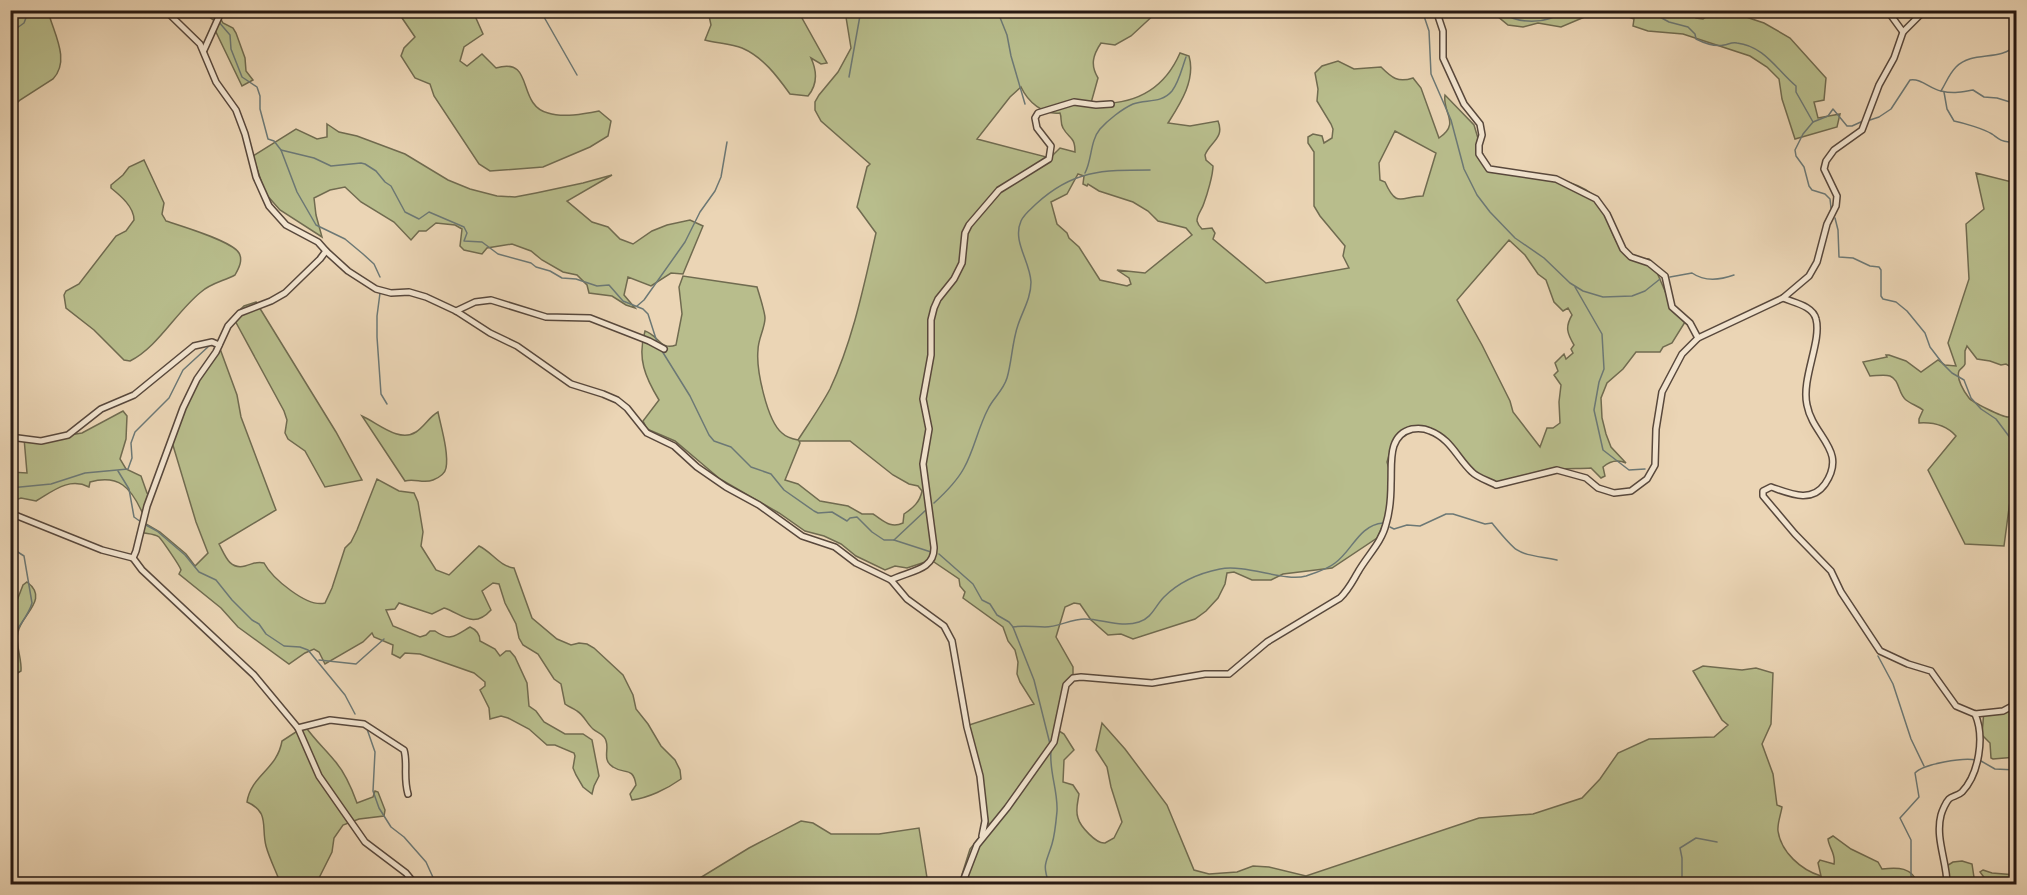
<svg xmlns="http://www.w3.org/2000/svg" width="2027" height="895" font-family="'IM FELL Double Pica',serif">
	<rect width="100%" height="100%" fill="#ebd5b5"/>
	<filter id="stains"><feTurbulence type="fractalNoise" baseFrequency=".00333" numOctaves="4"/><feColorMatrix values="0 0 0 0 .2 0 0 0 0 .09 0 0 0 0 .02 0 0 0 .5 -.17"/></filter>
	<radialGradient id="worn" r=".72"><stop offset=".6" stop-color="#630" stop-opacity="0"/><stop offset="1" stop-color="#630" stop-opacity=".3"/></radialGradient>
	<g fill="#b8bd8c" stroke="#706b50" stroke-width="1.5" fill-rule="evenodd">
		<path d="M13 11H48C53 32 71 60 53 79L20 100 11 109 10 18Z"/>
		<path d="M201 11H218L219 16 223 23 233 28 236 33 245 58 246 71 253 80 242 86 214 28 216 22Z"/>
		<path d="M460 11 461 14 475 16 483 34 464 47 460 61 467 66 482 54 496 68C535 56 516 105 548 113 563 118 584 114 599 111L611 121 608 136 590 147 543 167 490 171 479 164 434 96 430 84 415 78 401 56 404 48 415 37 400 15 404 11Z"/>
		<path d="M708 11H798L827 63 821 64 811 58C817 71 818 84 808 96L790 94C777 76 763 57 742 48 731 44 716 43 705 40L711 25Z"/>
		<path d="M845 11H1158L1131 36 1115 45 1101 43C1093 55 1090 65 1098 78L1091 103C1131 106 1163 92 1180 53L1189 56C1196 80 1180 104 1168 123L1190 126 1218 121C1225 138 1210 142 1205 155L1206 160 1213 166C1213 175 1207 195 1204 203 1202 210 1197 214 1197 221 1198 225 1199 226 1202 229L1212 228 1215 233 1213 239 1266 283 1349 268 1343 256 1345 246 1320 216 1314 206V152L1308 143V137L1313 134 1322 136 1324 143 1332 138 1333 129 1331 124 1317 101 1318 89 1315 73 1322 66 1338 61 1354 69 1381 67C1392 78 1398 83 1413 78L1421 88 1439 138C1461 123 1442 113 1445 95L1474 125 1483 155 1481 160 1484 166C1514 172 1568 175 1592 194 1611 210 1608 249 1635 257 1639 259 1645 258 1649 259L1655 268 1672 307 1685 322 1672 343 1663 347 1660 352H1636L1623 369 1607 383 1601 398 1602 418 1606 434 1611 447 1626 463C1617 459 1610 461 1603 467L1605 476 1601 478 1591 468C1576 469 1561 468 1545 471 1532 475 1510 487 1497 486 1481 485 1460 455 1448 445 1437 435 1426 431 1411 427L1393 442 1387 462 1392 479 1389 511 1377 538 1332 568 1283 574 1271 580H1252L1234 572 1227 573 1225 584 1218 598 1206 611 1195 619 1133 639 1121 634 1108 635 1091 620 1080 604 1074 603 1065 607 1056 637 1073 667V677L1063 695 1059 731 1064 734 1074 750 1064 760 1063 782 1073 785 1079 794C1078 802 1075 810 1078 818 1080 826 1096 844 1105 843L1114 838 1122 822 1111 787 1107 767 1096 750 1102 723 1125 749 1167 805 1194 870 1209 874 1237 872 1253 866 1269 867 1306 876 1479 818 1533 814 1582 798 1600 779 1618 753 1649 739 1714 737 1728 725 1722 720 1693 671 1703 666 1742 670 1756 668 1773 673 1771 724 1762 744 1773 774 1777 805 1782 807C1781 814 1777 824 1778 831 1781 852 1801 870 1821 876L1818 863 1820 860 1834 864C1836 854 1829 848 1828 839L1833 836 1851 849 1878 862 1882 869C1898 867 1912 867 1918 884H959L970 849 989 825 969 725 1034 704 1020 682 1017 674 1018 662 1015 650 1008 641 1003 627 963 598 965 592 960 586 959 579 931 560 907 568 895 566 885 570 856 556 841 544 824 536 805 531 779 513 720 479 675 441 647 429 643 421 659 400C645 377 637 358 645 331 658 335 661 351 676 345L682 314 679 287 683 276 757 287C759 294 765 312 765 318 765 328 758 339 758 350 756 369 767 421 782 433 786 437 793 439 798 440 809 423 821 406 830 389 853 340 864 285 876 233L857 207 867 167 870 164 821 121 815 110V102L819 95 838 72 851 48ZM1021 87C1028 102 1043 115 1060 113 1062 118 1060 123 1063 128 1069 139 1075 136 1075 152L1060 148 1050 158 977 139 1010 97ZM1395 131 1436 153 1423 196C1401 196 1397 209 1385 182L1380 180 1379 163ZM1078 174 1084 176 1083 184 1087 186 1088 184 1099 191 1133 202 1148 211 1158 221 1186 228 1192 235 1145 273 1117 270 1129 278 1131 284 1127 286 1100 280 1079 247 1069 238 1067 233 1057 224 1051 202 1067 194ZM1509 240 1525 255 1538 274 1546 280 1554 302 1563 311 1568 308 1572 315C1565 327 1567 333 1574 345L1571 349 1573 353 1566 359 1564 354 1555 363 1558 371 1554 375 1561 385 1559 402 1560 423 1553 428H1547L1540 447 1513 412 1510 401 1482 345 1457 300ZM799 441H850L893 475 909 484 918 486 922 491C920 502 913 508 904 514L903 523C890 529 883 520 873 514H862L848 506 820 501 798 484 785 480 800 443Z"/>
		<path d="M1515 11 1687 10 1696 18 1703 19 1715 11H1736L1749 18 1764 23 1790 38 1826 78 1824 100 1814 102 1818 118 1840 114 1837 127 1795 139 1782 99 1779 79 1767 67 1750 56 1683 34 1648 31 1633 26 1634 19 1621 14 1597 17 1594 13 1561 27 1538 23 1523 27 1508 25 1491 11H1510L1514 14Z"/>
		<path d="M327 124 339 132 357 136 405 154 448 180 470 189 497 196 515 197 536 193 583 183 612 175 567 201 592 222 608 227 620 239 633 244 652 231 667 225 690 220 703 226 683 274 671 273 651 286 628 277 624 295 635 308 626 305 612 296 589 293 587 285 577 275 563 272 542 260 531 251 512 244 487 248 482 254 464 250 460 246 462 229 455 225 436 223 426 231H419L411 240 394 222 361 202 345 187 330 190 314 198 316 215 322 237 280 210 265 193 253 156 296 129 317 139 327 137Z"/>
		<path d="M144 160 164 203 162 214 166 221C181 226 232 241 239 253 243 260 239 268 235 275 224 281 211 283 201 292 176 312 158 347 130 361L124 360 94 330 66 308 64 295 66 291 79 284 116 236 126 231 134 220C134 207 121 196 111 188V185L123 175 129 167Z"/>
		<path d="M1976 173 2016 183V378L2011 367 2006 364 2001 365 1990 361 1977 359 1967 346 1965 351V364C1964 367 1961 368 1959 371 1956 378 1964 392 1969 398 1972 402 2002 417 2008 417 2011 417 2014 415 2016 413V480L2013 478 2004 546 1965 544 1928 470 1956 436C1946 425 1934 422 1919 423V419L1923 410C1918 406 1911 404 1906 400 1898 394 1900 380 1890 376 1884 374 1876 376 1870 376L1863 362 1887 357 1886 355H1889L1906 361 1921 372 1938 360 1945 365 1956 366 1948 343 1969 279 1966 224 1984 209Z"/>
		<path d="M256 302 336 432 362 480 325 487 305 451 288 439 285 433 287 420 284 411 233 317 244 306Z"/>
		<path d="M219 346 237 395 241 417 276 510 219 544C225 555 229 570 245 566 253 564 256 561 264 563 272 578 307 608 325 603L332 588 345 548 351 542 357 530 377 479 399 491 414 493 418 502 423 532 421 546 436 570 449 575 479 546C492 552 499 566 514 568L532 618 557 639 571 645 579 643 587 644 594 648 623 675 633 695 636 709 648 724 661 746 675 760 680 770 681 779C667 789 648 798 632 800L630 794 636 785C633 766 625 775 613 767 600 759 612 746 604 737 601 733 596 732 593 729 587 724 584 715 577 711 573 708 569 707 565 704L561 684 554 679 538 654 523 645 519 638 516 624 505 603 499 584 493 583 482 591 491 610C473 630 461 613 444 608L432 614 399 603 395 609 386 610 393 626 420 637 426 635 430 631H435C450 642 455 636 470 627 477 630 480 634 480 641L495 649 500 656 506 651H510L515 657 527 683 529 706 536 711 544 722 565 734H583L592 740 599 776 594 786 592 794 583 787 576 775 573 768 575 756 574 753 555 745H547L529 729 508 718 501 716 490 719 489 708 480 690 485 686V682L474 673 420 654 405 653 400 658 392 654 393 645 374 637 372 633 363 642 325 664 319 652 314 649 305 653 289 664 238 627 221 608 179 574 181 570C180 566 162 540 159 537 154 533 146 534 140 532L141 521 160 532 186 554 195 566 208 553 196 522 172 442 184 402Z"/>
		<path d="M123 411 127 416 126 439 120 459 126 469 141 476 147 493 151 496 142 512C131 488 119 474 90 482L89 487C69 477 53 491 36 501L21 498 12 501 11 505V472L27 473 24 438H50L82 433Z"/>
		<path d="M438 412C441 427 449 453 446 468 445 474 438 478 433 480 423 484 415 478 405 481L362 416C378 423 399 443 416 432 425 426 429 417 438 412Z"/>
		<path d="M27 582C50 599 21 615 18 632 15 645 22 658 21 671L11 677V616L23 585Z"/>
		<path d="M2016 704V757L1993 759 1991 758 1990 743 1982 735 1984 710 1990 713Z"/>
		<path d="M305 726C314 739 324 748 334 760 344 771 352 789 357 803L373 797 375 791 378 792 385 810 384 816 359 819 343 825 334 838 332 852 316 884H272L278 877C274 867 269 857 266 846 261 827 270 812 247 802 251 775 277 770 282 741Z"/>
		<path d="M801 821 813 823 831 834H879L919 828 928 884H690L749 848Z"/>
		<path d="M1962 861 1972 864 1975 884H1947L1945 867 1953 862Z"/>
		<path d="M1983 870 1992 873 2016 875V884H1989L1980 872Z"/>
	</g>
	<g fill="none" stroke-linecap="round" stroke-linejoin="round">
		<g stroke="#6c7875" stroke-width="1.5">
			<path d="M211 10 215 17"/>
			<path d="M540 10 577 75"/>
			<path d="M997 10 1007 35 1011 56 1025 104"/>
			<path d="M1422 10 1429 31 1431 74 1451 120 1464 169 1477 195 1490 212 1515 238 1544 258 1570 283 1583 291 1603 297 1632 296 1645 291 1660 279"/>
			<path d="M1500 10C1513 25 1551 25 1563 10"/>
			<path d="M1647 10 1669 22 1688 27 1695 34 1696 39C1704 43 1715 47 1724 45 1729 44 1732 42 1737 43 1764 46 1777 70 1796 86V92L1813 122"/>
			<path d="M218 21 230 35 231 49 242 77 257 87 260 96V109L268 139 274 141 281 150 297 192 316 225 345 239 363 254 374 264 380 277"/>
			<path d="M10 33 24 23 29 10"/>
			<path d="M849 77 861 10"/>
			<path d="M1941 91C1946 83 1949 74 1956 67 1973 50 2000 62 2016 45"/>
			<path d="M1944 92 1947 109 1954 121C1964 123 1984 129 1992 134 1999 139 2000 141 2009 142L2016 149"/>
			<path d="M1870 120 1879 117 1891 109 1910 80C1921 78 1930 89 1941 91 1954 94 1961 92 1973 90L1984 97 1997 98 2010 102 2016 97"/>
			<path d="M281 150 314 158 331 166 361 163 365 164 376 171 385 182 391 186 405 212 419 219 429 212 464 227 467 233 464 241 482 242 498 254 531 263 536 267 550 271 562 278 576 279 597 286 609 285 623 301 643 309 648 314 657 342"/>
			<path d="M1085 173C1092 160 1090 141 1100 129 1108 120 1122 109 1133 104 1146 99 1161 104 1172 91 1179 82 1182 68 1186 57"/>
			<path d="M1831 208 1830 199 1825 194 1812 190 1809 186 1804 167 1796 156 1795 150 1803 134 1813 122 1828 116 1833 109 1847 126H1852L1863 121"/>
			<path d="M1835 218 1838 230 1839 257 1853 258 1870 266 1879 267 1881 270V296L1883 299 1896 302 1907 311 1925 333 1930 347 1943 364 1952 373 1964 380 1971 398 1981 409 1996 419 2011 439 2016 440"/>
			<path d="M1670 277 1692 273C1705 282 1720 280 1734 275"/>
			<path d="M1575 287 1602 334 1604 369 1599 382 1594 410 1603 450 1629 470 1645 469"/>
			<path d="M380 293 377 316V337L381 394 387 404"/>
			<path d="M637 306 644 300 685 242 700 212 715 191 721 177 727 142"/>
			<path d="M662 351 690 396 709 435 714 441 731 447 751 467 771 474 784 490 814 511 818 513 832 512 847 521 850 518 857 517 872 532 884 540H894L931 552"/>
			<path d="M118 471 129 489 134 517 141 522"/>
			<path d="M10 488 51 484 85 473 128 469 132 458 131 443 135 432 169 398 183 370 209 346"/>
			<path d="M934 503C945 493 957 481 964 468 974 450 978 428 988 409 993 398 1003 391 1007 378 1012 361 1012 342 1018 325 1023 310 1031 298 1031 282 1030 261 1012 241 1021 221 1024 214 1031 209 1036 204 1073 170 1102 170 1150 170"/>
			<path d="M146 525 157 531 185 555 199 572 216 580 232 600 252 620 259 624 266 634 284 646 300 647 308 650 345 695 355 714"/>
			<path d="M1390 527 1394 529 1407 525 1420 526 1446 514H1453L1485 524 1492 523C1520 557 1515 552 1557 560"/>
			<path d="M894 540 927 509"/>
			<path d="M10 547 24 556 32 603C28 618 15 628 10 645"/>
			<path d="M939 554 973 584 982 600 990 604 997 615 1009 622 1013 627 1034 680 1050 744"/>
			<path d="M1013 627C1024 625 1034 627 1045 627 1058 627 1071 619 1085 619 1102 619 1122 628 1139 622 1152 618 1155 606 1164 597 1179 582 1200 573 1220 569 1246 564 1284 582 1306 576 1315 573 1328 569 1335 563 1352 551 1359 525 1383 523"/>
			<path d="M1878 656 1893 684 1911 739 1924 766"/>
			<path d="M319 660 356 664 384 639"/>
			<path d="M367 729 375 752 373 791 379 808 391 827 404 837 426 862 436 884"/>
			<path d="M1981 761 1995 769 2016 770"/>
			<path d="M1049 884C1042 863 1046 864 1052 844 1055 834 1056 822 1057 811 1058 790 1049 772 1051 751"/>
			<path d="M1682 884V858L1680 848 1696 838 1717 842"/>
			<path d="M1919 884 1911 876V840L1900 818 1919 797 1915 773C1923 764 1964 757 1976 760"/>
		</g>
		<defs>
			<g id="street">
				<path d="M165 10 200 44 216 82 236 110 245 134 256 177 269 206 286 225 318 242 326 251 320 259 285 293 271 301 240 313 228 326 216 352 197 379 183 408 147 506 136 551 133 558 142 570 254 675 298 728 319 776 365 842 406 873 415 884"/>
				<path d="M1436 10 1443 31V58L1464 104 1480 124 1482 135 1479 145V154L1489 169 1556 179 1596 199 1607 214 1623 249 1631 257 1649 263 1665 276 1672 307 1690 323 1698 338"/>
				<path d="M1887 10 1903 32"/>
				<path d="M1946 10 1958 14 1970 10"/>
				<path d="M2005 10 2010 13"/>
				<path d="M204 50 222 10"/>
				<path d="M326 251 348 271 376 289 391 293 409 292 426 297 456 311 490 333 517 346 571 384 603 394 617 400 627 408 647 433 674 446 697 467 726 487 759 505 802 536 835 547 856 563 891 580 907 599 944 626 952 641 967 727 980 776 985 821 982 836"/>
				<path d="M1783 298C1795 303 1813 306 1816 319 1822 341 1801 379 1807 405 1813 437 1848 450 1825 484 1811 504 1789 493 1771 487L1763 491V496L1795 534 1831 571 1841 592 1880 651 1908 664 1931 671 1956 706 1975 714 2003 711 2016 704"/>
				<path d="M456 311 475 302 491 300 546 317 590 318 649 341 664 349"/>
				<path d="M10 437 41 441 68 435 101 409 134 395 194 346 212 342 219 345"/>
				<path d="M10 513 102 550 133 558"/>
				<path d="M891 580C908 571 935 571 934 547L923 464 929 429 923 399 931 355V320L934 308 938 299 954 279 962 263 965 233 969 225 999 190 1049 159 1051 146 1037 128 1035 118 1038 113 1074 102 1096 105 1111 104"/>
				<path d="M298 728 330 720 364 724 404 750C408 763 403 777 408 794"/>
				<path d="M962 884 977 845 1007 808 1054 742 1066 685 1073 678 1081 677 1152 683 1205 674H1229L1267 642 1340 598C1349 589 1352 582 1358 572 1367 556 1382 542 1386 524 1390 511 1391 496 1391 483 1392 464 1387 435 1412 429 1419 428 1424 428 1430 431 1451 439 1457 458 1472 472 1478 478 1489 481 1496 485L1557 470 1586 478 1598 488 1614 493 1631 491 1647 479 1655 465 1656 429 1662 392 1682 354 1698 338 1783 298 1809 276 1817 262 1827 224 1836 206 1837 196 1824 169 1826 161 1834 150 1862 130 1879 85 1894 58 1903 32 1920 15 1928 10"/>
				<path d="M1947 884C1947 862 1935 838 1941 815 1942 811 1946 802 1949 799 1952 796 1958 796 1962 792 1979 774 1985 737 1975 714"/>
			</g>
		</defs>
		<use href="#street" stroke="#58483c" stroke-width="8"/>
		<use href="#street" stroke="#f2e4cf" stroke-width="5"/>
	</g>
	<rect width="2027" height="895" fill="none" stroke="#ebd5b5" stroke-width="36"/>
	<rect x="12" y="12" width="2003" height="871" fill="none" stroke="#271913" stroke-width="3"/>
	<rect x="18" y="18" width="1991" height="859" fill="none" stroke="#271913" stroke-width="1.5"/>
	<rect width="100%" height="100%" filter="url(#stains)"/>
	<rect width="100%" height="100%" fill="url(#worn)"/>
</svg>
